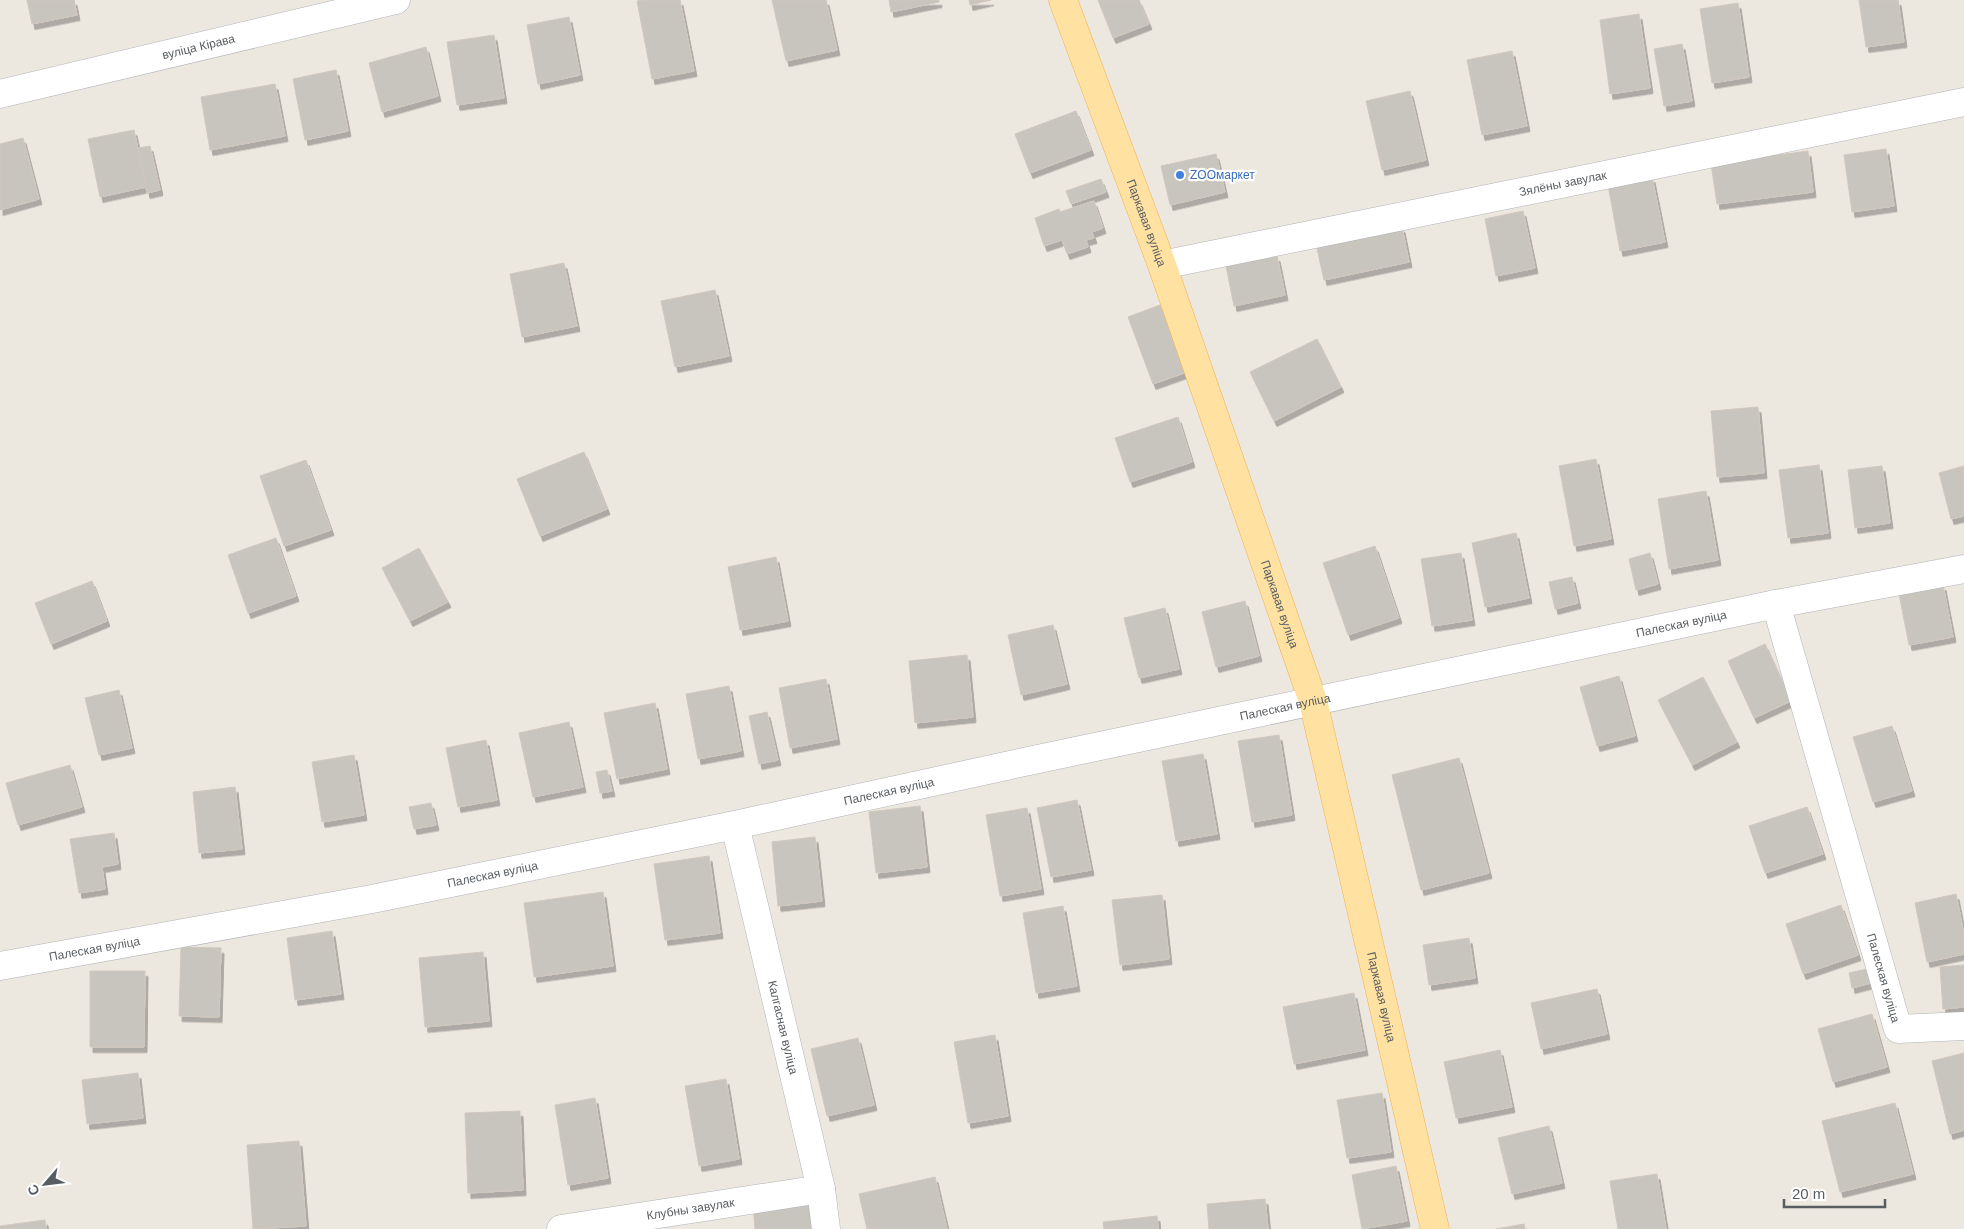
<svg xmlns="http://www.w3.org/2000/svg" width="1964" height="1229" font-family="Arial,sans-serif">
	<defs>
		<filter id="shadow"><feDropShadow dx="3" dy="5.5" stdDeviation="0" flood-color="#0004"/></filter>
	</defs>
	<rect width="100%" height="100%" fill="#ece7df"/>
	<g fill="#c8c4be" stroke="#d0c8be" filter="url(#shadow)">
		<path d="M27 0H74L77 15 32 24Z"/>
		<path d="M643 0H680L694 71 652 79 637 1Z"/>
		<path d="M772 0H826L837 50 786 61Z"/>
		<path d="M889 0H939V2L891 12Z"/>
		<path d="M969 0H991L970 5Z"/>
		<path d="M1098 0H1139L1149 24 1113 38Z"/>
		<path d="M1859 0H1898L1904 42 1866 47Z"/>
		<path d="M1738 3 1749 77 1712 83 1700 9Z"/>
		<path d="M1639 14 1650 88 1610 94 1600 20Z"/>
		<path d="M569 17 580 75 538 84 527 25Z"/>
		<path d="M494 35 504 98 457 105 447 42Z"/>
		<path d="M1682 44 1692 101 1664 106 1654 49Z"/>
		<path d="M426 47 438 96 382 112 369 63Z"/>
		<path d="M1512 51 1527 126 1482 135 1467 60Z"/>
		<path d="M336 70 348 131 305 140 293 79Z"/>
		<path d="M275 84 285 136 210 150 201 97Z"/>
		<path d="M1410 91 1426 160 1382 170 1366 101Z"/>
		<path d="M1076 111 1091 150 1030 173 1015 134Z"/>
		<path d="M134 130 146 187 100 197 88 139Z"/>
		<path d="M23 138 39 199 0 210V144Z"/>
		<path d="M150 146 160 190 147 193 138 148Z"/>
		<path d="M1886 149 1894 206 1852 212 1844 155Z"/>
		<path d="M1808 151 1813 192 1717 204 1711 164Z"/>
		<path d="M1216 154 1225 192 1170 205 1161 166Z"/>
		<path d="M1652 177 1665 242 1620 251 1608 185Z"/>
		<path d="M1101 179 1106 192 1071 204 1066 191Z"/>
		<path d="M1094 201 1103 228 1092 232 1094 238 1086 240 1088 247 1067 254 1062 240 1044 246 1035 218 1059 209 1060 212Z"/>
		<path d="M1523 211 1535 268 1496 276 1485 219Z"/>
		<path d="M1402 227 1409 262 1324 280 1316 244Z"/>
		<path d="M1277 256 1285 295 1234 306 1226 266Z"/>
		<path d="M564 263 577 326 522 337 510 274Z"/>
		<path d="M715 290 729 356 675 367 661 301Z"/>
		<path d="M1160 305 1184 373 1153 384 1128 317Z"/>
		<path d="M1317 339 1341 387 1274 421 1250 372Z"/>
		<path d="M1758 407 1764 473 1717 477 1711 411Z"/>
		<path d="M1178 417 1192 462 1130 482 1115 438Z"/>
		<path d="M584 452 607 509 540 536 517 479Z"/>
		<path d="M1596 459 1611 539 1574 546 1559 466Z"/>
		<path d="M306 460 331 530 284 546 260 476Z"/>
		<path d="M1819 465 1828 533 1788 538 1779 470Z"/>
		<path d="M1882 466 1890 523 1855 528 1848 470Z"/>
		<path d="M1964 466V516L1951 519 1939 473Z"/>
		<path d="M1706 491 1718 560 1669 569 1658 499Z"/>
		<path d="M1516 533 1529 598 1485 607 1472 543Z"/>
		<path d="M276 538 296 596 248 613 228 555Z"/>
		<path d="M1375 546 1399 618 1348 635 1323 563Z"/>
		<path d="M419 548 448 602 410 621 382 568Z"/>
		<path d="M1461 553 1472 620 1432 626 1421 559Z"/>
		<path d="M1650 553 1658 584 1636 590 1629 559Z"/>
		<path d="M776 557 788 621 740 630 728 567Z"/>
		<path d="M1572 577 1578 603 1555 609 1549 582Z"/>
		<path d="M92 581 107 621 51 644 35 603Z"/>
		<path d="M1943 585 1953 637 1909 645 1899 594Z"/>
		<path d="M1245 601 1259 656 1216 667 1202 612Z"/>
		<path d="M1165 608 1179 669 1139 678 1124 618Z"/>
		<path d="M1053 625 1067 684 1021 695 1008 635Z"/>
		<path d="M1765 644 1791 701 1754 718 1728 661Z"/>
		<path d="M967 655 973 717 915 723 909 661Z"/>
		<path d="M1619 676 1635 736 1597 746 1580 687Z"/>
		<path d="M1703 677 1737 742 1692 765 1658 700Z"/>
		<path d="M826 679 837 739 790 748 779 688Z"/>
		<path d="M729 686 741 751 698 759 686 694Z"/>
		<path d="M119 690 132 748 99 755 85 698Z"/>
		<path d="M655 703 667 769 617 779 604 713Z"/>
		<path d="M767 712 778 760 759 764 749 716Z"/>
		<path d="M569 722 583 787 533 797 519 733Z"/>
		<path d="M1892 726 1912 791 1873 802 1853 737Z"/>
		<path d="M1279 735 1292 815 1252 822 1238 741Z"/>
		<path d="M486 740 497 800 458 807 446 748Z"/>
		<path d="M1203 754 1217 834 1176 841 1162 761Z"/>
		<path d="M354 755 364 815 322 822 312 762Z"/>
		<path d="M1459 758 1489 873 1421 890 1392 775Z"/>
		<path d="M70 765 82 807 18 825 6 783Z"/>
		<path d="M607 770 612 791 600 793 596 772Z"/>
		<path d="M235 787 242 849 199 853 193 792Z"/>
		<path d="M1077 800 1091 870 1051 877 1037 808Z"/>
		<path d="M431 803 436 825 414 829 409 807Z"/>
		<path d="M920 806 927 867 876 873 869 812Z"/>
		<path d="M1807 807 1823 854 1765 873 1749 826Z"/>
		<path d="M1027 808 1041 889 1000 896 986 815Z"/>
		<path d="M114 833 118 864 102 867 105 889 79 893 70 839Z"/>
		<path d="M815 837 822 901 778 906 772 842Z"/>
		<path d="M709 856 720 933 665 940 654 864Z"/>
		<path d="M603 892 613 966 534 977 524 903Z"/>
		<path d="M1956 894 1964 935V954L1927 962 1915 903Z"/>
		<path d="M1162 895 1169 959 1120 965 1112 900Z"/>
		<path d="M1841 905 1858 955 1803 974 1786 924Z"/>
		<path d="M1063 906 1077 986 1036 993 1023 913Z"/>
		<path d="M332 931 341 994 295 1000 287 938Z"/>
		<path d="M1469 938 1475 978 1429 985 1423 945Z"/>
		<path d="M181 947 221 948 219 1017 179 1016Z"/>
		<path d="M483 952 489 1021 425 1027 419 958Z"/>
		<path d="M1964 965V1007L1943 1009 1940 967Z"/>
		<path d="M1867 969 1871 983 1852 988 1849 973Z"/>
		<path d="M90 971H145L144 1047H90Z"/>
		<path d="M1597 989 1607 1034 1541 1049 1531 1003Z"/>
		<path d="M1354 993 1365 1050 1294 1064 1283 1007Z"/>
		<path d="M1872 1014 1887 1067 1833 1082 1818 1029Z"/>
		<path d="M995 1035 1008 1116 968 1123 954 1042Z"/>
		<path d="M858 1038 874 1105 827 1116 811 1049Z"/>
		<path d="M1500 1050 1512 1107 1456 1118 1444 1062Z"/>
		<path d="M1964 1053V1130L1950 1134 1932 1061Z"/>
		<path d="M138 1073 143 1118 87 1124 82 1080Z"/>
		<path d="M726 1079 739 1159 699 1166 685 1086Z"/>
		<path d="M1382 1093 1391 1152 1347 1158 1337 1100Z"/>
		<path d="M595 1098 608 1178 568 1185 555 1105Z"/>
		<path d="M1895 1103 1913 1174 1840 1192 1822 1121Z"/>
		<path d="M520 1111 523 1190 468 1193 465 1113Z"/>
		<path d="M1549 1126 1562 1183 1512 1194 1498 1138Z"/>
		<path d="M299 1141 306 1226 253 1229 247 1145Z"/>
		<path d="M1396 1166 1407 1221 1362 1229 1352 1175Z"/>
		<path d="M1657 1174 1666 1229H1618L1610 1181Z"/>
		<path d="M935 1177 947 1229H867L859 1194Z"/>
		<path d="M816 1199 819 1229H755L753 1205Z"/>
		<path d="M1265 1199 1268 1229H1209L1207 1204Z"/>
		<path d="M1157 1216 1158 1229H1104L1103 1222Z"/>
		<path d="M45 1220 46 1229H0V1226Z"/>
		<path d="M1524 1224 1525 1229H1496Z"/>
	</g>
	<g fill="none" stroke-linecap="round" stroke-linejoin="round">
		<defs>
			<g id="minor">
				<path id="s1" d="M1162 265 1964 102"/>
				<path id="s2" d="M1776 604 1898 1029 1964 1026"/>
				<path id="s3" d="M735 825 821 1189 826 1229"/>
				<path id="s4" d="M0 966 372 899 735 825 1024 762 1776 604 1964 569"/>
				<path id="s5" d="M561 1229 821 1189"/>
			</g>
			<g id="secondary">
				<path id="s6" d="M0 94 396 0"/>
			</g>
			<g id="primary">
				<path id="s7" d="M1063 0 1162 265 1313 701 1435 1229"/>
			</g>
		</defs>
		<use href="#minor" stroke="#b0b4b8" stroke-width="29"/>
		<use href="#secondary" stroke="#b1b6bb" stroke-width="29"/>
		<use href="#primary" stroke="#f3ae51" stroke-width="29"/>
		<use href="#minor" stroke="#fff" stroke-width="28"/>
		<use href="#secondary" stroke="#fff" stroke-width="28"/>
		<use href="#primary" stroke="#ffe2a1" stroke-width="28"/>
	</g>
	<circle fill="#3f7fe0" stroke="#fff" stroke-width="2" cx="1180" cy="175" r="5"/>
	<g text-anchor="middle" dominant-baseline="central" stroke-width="4.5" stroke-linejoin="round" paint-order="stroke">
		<g font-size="12" fill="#585d61" stroke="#fff">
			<text stroke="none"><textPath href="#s6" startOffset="204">вуліца Кірава</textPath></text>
			<text stroke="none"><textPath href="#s1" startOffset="409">Зялёны завулак</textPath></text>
			<text stroke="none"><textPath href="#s7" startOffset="238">Паркавая вуліца</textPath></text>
			<text stroke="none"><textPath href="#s7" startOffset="642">Паркавая вуліца</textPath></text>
			<text stroke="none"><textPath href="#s4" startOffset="1716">Палеская вуліца</textPath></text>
			<text stroke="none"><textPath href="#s4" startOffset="1311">Палеская вуліца</textPath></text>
			<text stroke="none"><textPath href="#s4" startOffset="906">Палеская вуліца</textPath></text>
			<text stroke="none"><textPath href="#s4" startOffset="501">Палеская вуліца</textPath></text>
			<text stroke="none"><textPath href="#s4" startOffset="96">Палеская вуліца</textPath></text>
			<text stroke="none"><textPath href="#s2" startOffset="389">Палеская вуліца</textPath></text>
			<text stroke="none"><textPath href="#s7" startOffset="1048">Паркавая вуліца</textPath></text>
			<text stroke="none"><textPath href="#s3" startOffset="208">Калгасная вуліца</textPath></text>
			<text stroke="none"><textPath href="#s5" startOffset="131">Клубны завулак</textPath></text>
		</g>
		<g font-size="12" fill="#366cbe" stroke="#fff" text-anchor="start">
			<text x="1190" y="175">ZOOмаркет</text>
		</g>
	</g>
	<g transform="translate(45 1184) rotate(242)" stroke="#ffffff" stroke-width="4" paint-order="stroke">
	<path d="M0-4L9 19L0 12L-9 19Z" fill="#585d61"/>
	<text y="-8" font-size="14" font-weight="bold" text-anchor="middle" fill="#585d61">С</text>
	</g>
	<path d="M1784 1199v8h101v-8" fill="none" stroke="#585d61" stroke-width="2.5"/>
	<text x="1792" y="1199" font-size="15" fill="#585d61" stroke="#ffffff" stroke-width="4" paint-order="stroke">20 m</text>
</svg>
